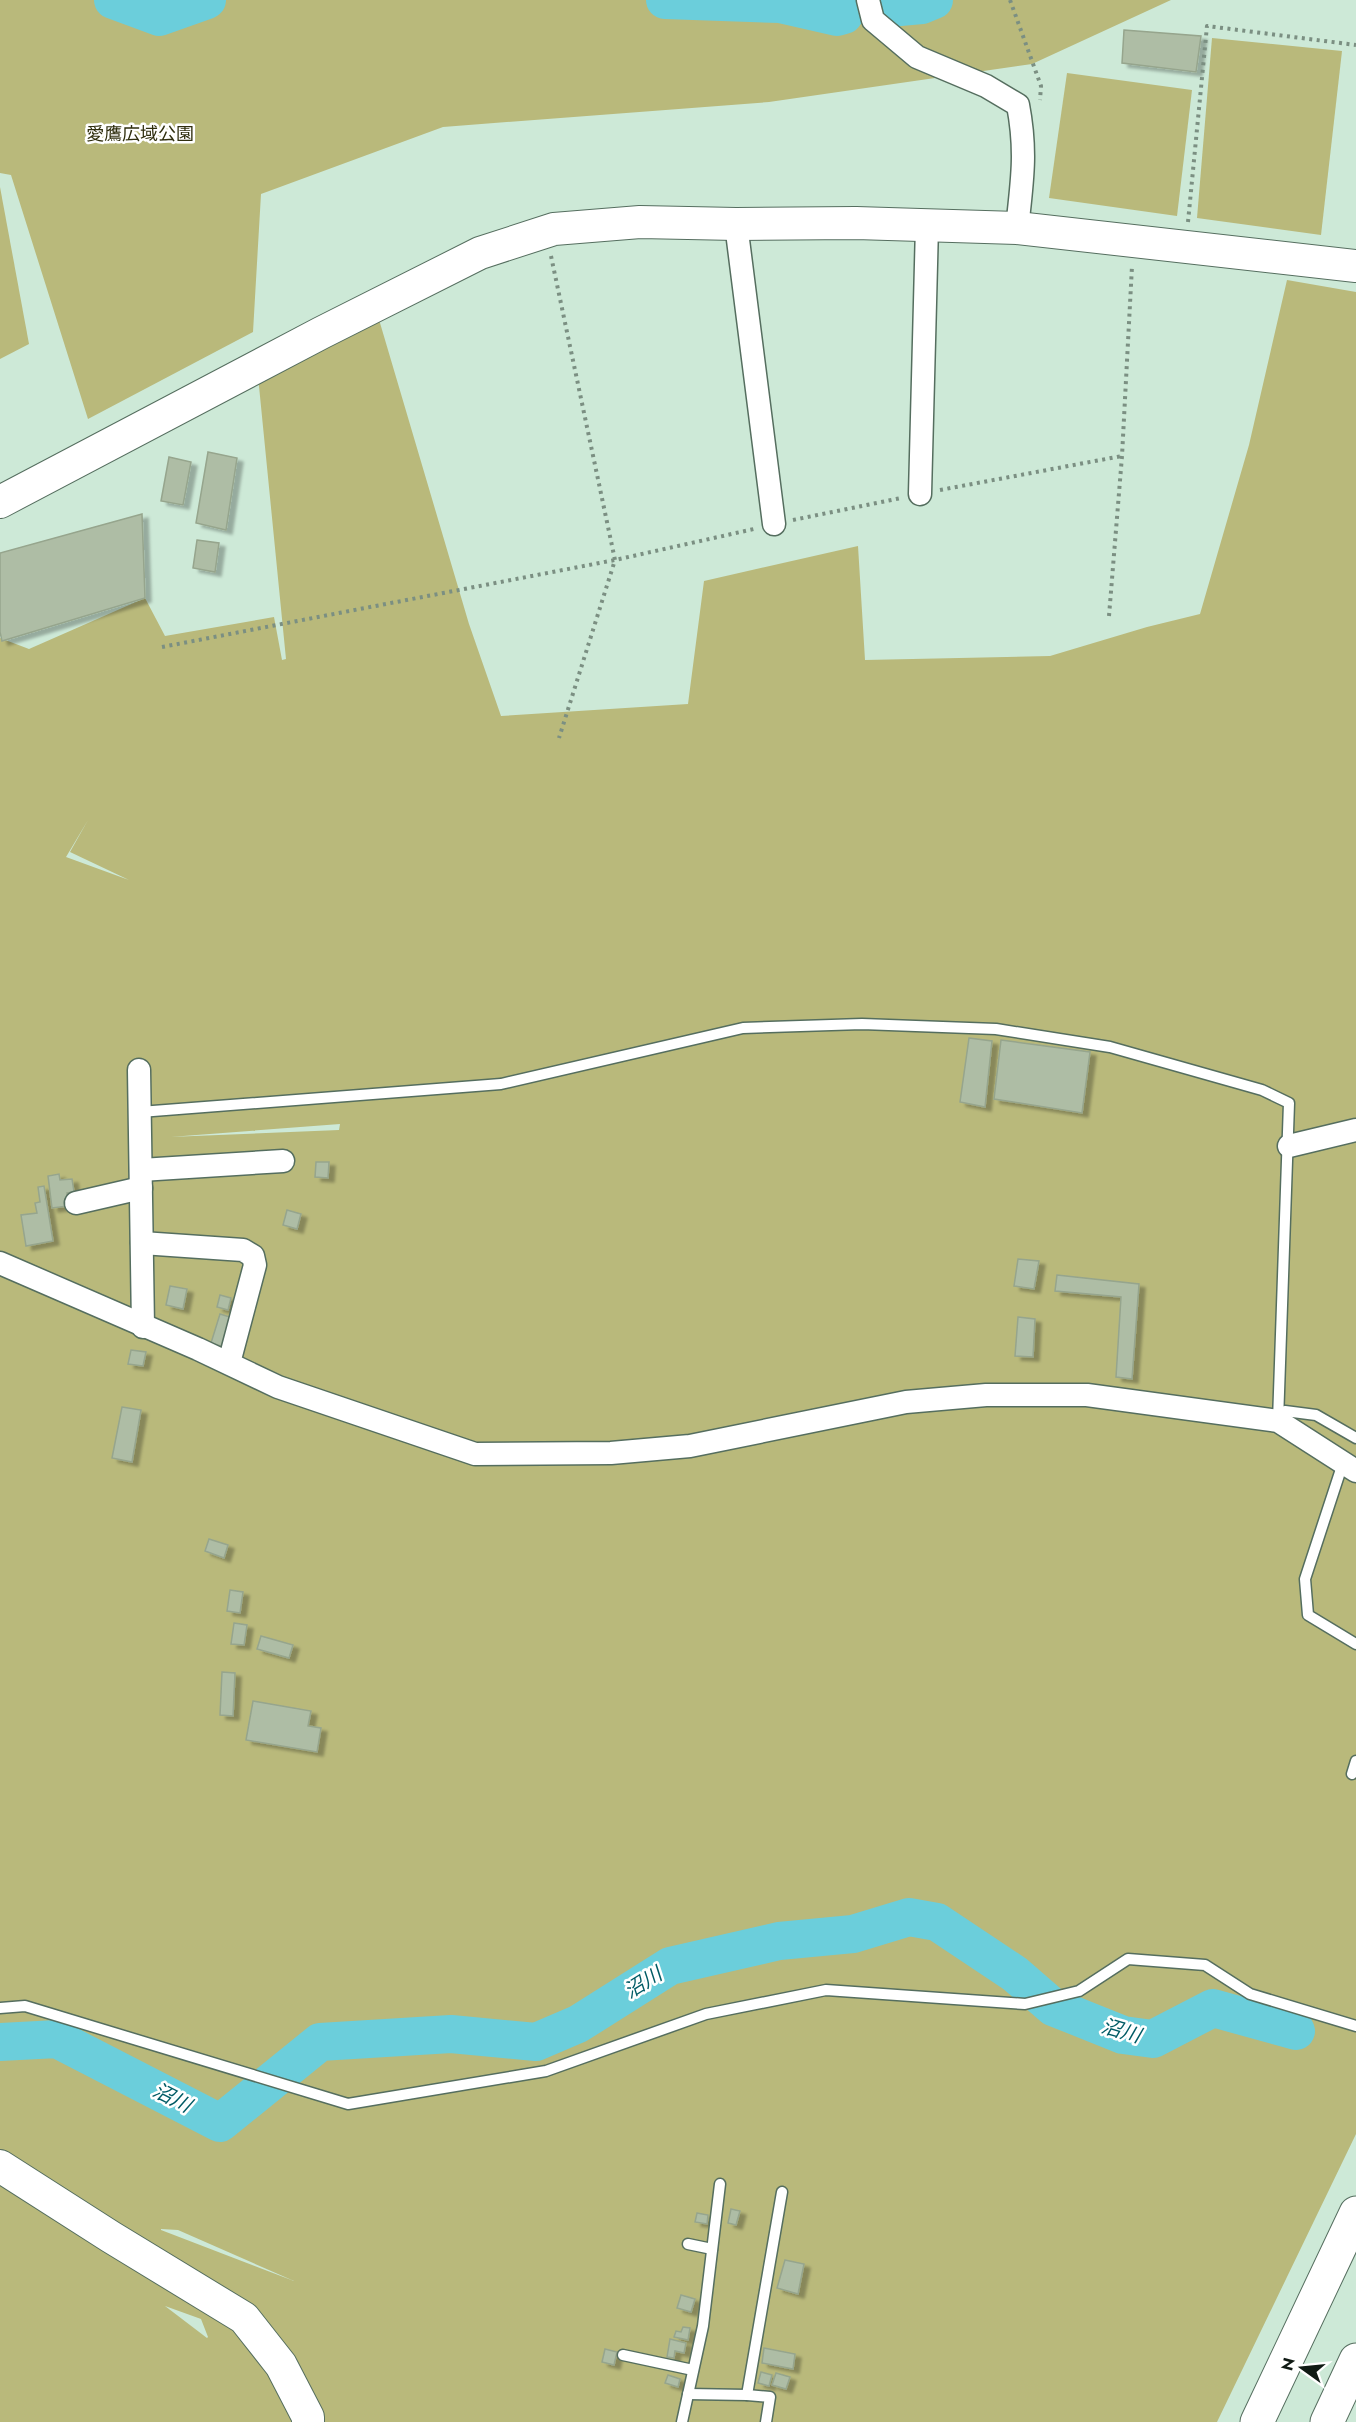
<svg xmlns="http://www.w3.org/2000/svg" width="1356" height="2422" font-family="Jost,'Noto Sans JP',sans-serif">
	<defs>
		<filter id="shadow"><feDropShadow dx="6" dy="4" stdDeviation="1.5" flood-color="#0004"/></filter>
	</defs>
	<rect width="100%" height="100%" fill="#cde9d7"/>
	<g fill="#b9b97b" fill-rule="evenodd">
		<path d="M0 0H1171L1032 64 769 102 443 127 261 194 253 332 88 419 11 175 0 173Z"/>
		<path d="M1212 38 1342 51 1321 235 1197 218Z"/>
		<path d="M1067 73 1192 90 1177 216 1049 198Z"/>
		<path d="M0 187 29 344 0 359Z"/>
		<path d="M1287 280 1356 292V2134L1217 2422H0V638L29 649 145 598 165 636 274 617 282 660 286 659 257 366 375 306 469 624 501 716 688 704 704 581 858 546 865 660 1050 656 1147 627 1200 614 1249 445ZM88 820 70 852 129 880 66 857ZM340 1124 339 1130 169 1137H170ZM161 2229 178 2230 294 2281 161 2230ZM165 2306 201 2319 208 2337 207 2338Z"/>
	</g>
	<g fill="none" stroke-linecap="round" stroke-linejoin="round">
		<g stroke="#6bcedb" stroke-width="38">
			<path d="M113 0 159 17 207 0"/>
			<path d="M665 0 780 4 837 17 844 15"/>
			<path d="M878 9 922 5 934 0"/>
			<path d="M0 2042 57 2039 220 2123 320 2042 451 2034 536 2042 578 2024 670 1966 779 1941 853 1934 909 1917 937 1922 1015 1974 1053 2007 1123 2035 1153 2039 1213 2008 1296 2031"/>
		</g>
	</g>
	<g fill="#aebda5" stroke="#96a58d" stroke-width="1.5" filter="url(#shadow)">
		<path d="M1124 30 1201 36 1196 72 1122 63Z"/>
		<path d="M208 452 237 458 226 530 196 523Z"/>
		<path d="M169 457 191 462 183 505 161 501Z"/>
		<path d="M142 514 145 598 2 641 0 632V553Z"/>
		<path d="M197 540 219 543 215 572 193 568Z"/>
		<path d="M969 1038 992 1041 985 1107 960 1102Z"/>
		<path d="M1001 1040 1090 1052 1082 1113 994 1099Z"/>
		<path d="M316 1162H329L328 1178 315 1177Z"/>
		<path d="M59 1174 60 1180 72 1179 74 1192 67 1193 68 1206 52 1208 48 1176Z"/>
		<path d="M44 1186 53 1241 26 1246 21 1215 37 1213 35 1203 40 1202 38 1187Z"/>
		<path d="M287 1210 301 1214 297 1229 283 1225Z"/>
		<path d="M1018 1259 1039 1261 1034 1289 1014 1286Z"/>
		<path d="M1057 1275 1139 1284 1132 1379 1116 1377 1121 1297 1055 1291Z"/>
		<path d="M170 1286 187 1289 183 1309 166 1305Z"/>
		<path d="M220 1295 231 1298 228 1310 217 1307Z"/>
		<path d="M220 1314 233 1318 226 1339 221 1346 211 1343Z"/>
		<path d="M1018 1317 1035 1319 1033 1357 1015 1356Z"/>
		<path d="M131 1350 146 1352 143 1366 128 1364Z"/>
		<path d="M122 1407 141 1410 132 1462 112 1458Z"/>
		<path d="M209 1539 228 1545 224 1558 205 1551Z"/>
		<path d="M230 1590 243 1592 240 1613 227 1611Z"/>
		<path d="M234 1623 247 1625 244 1645 231 1644Z"/>
		<path d="M261 1636 293 1645 289 1658 257 1649Z"/>
		<path d="M222 1672 235 1673 233 1716 220 1715Z"/>
		<path d="M253 1701 311 1711 308 1726 321 1728 317 1752 246 1740Z"/>
		<path d="M731 2209 740 2211 736 2225 728 2223Z"/>
		<path d="M697 2213 708 2215 707 2224 695 2222Z"/>
		<path d="M785 2260 804 2264 798 2294 777 2288Z"/>
		<path d="M681 2295 695 2299 691 2312 677 2308Z"/>
		<path d="M683 2327 690 2328 688 2340 674 2337 676 2331 681 2332Z"/>
		<path d="M670 2339 686 2343 684 2353 675 2351 674 2358 667 2357Z"/>
		<path d="M764 2348 795 2354 793 2369 762 2363Z"/>
		<path d="M605 2349 617 2352 614 2365 602 2362Z"/>
		<path d="M761 2372 772 2375 769 2386 758 2383Z"/>
		<path d="M776 2373 790 2377 786 2389 772 2385Z"/>
		<path d="M668 2375 680 2379 678 2387 665 2383Z"/>
	</g>
	<g fill="none" stroke-linecap="round" stroke-linejoin="round">
		<defs>
			<g id="lane">
				<path d="M140 1112 501 1084 743 1028 862 1024 996 1029 1110 1047 1262 1090 1289 1103 1278 1421"/>
				<path d="M1278 1421 1285 1411 1316 1415 1356 1438"/>
				<path d="M1343 1463 1305 1579 1308 1615 1356 1644"/>
				<path d="M1352 1774 1356 1761"/>
				<path d="M0 2008 25 2006 348 2104 546 2071 706 2014 826 1990 1025 2004 1079 1991 1128 1959 1205 1965 1250 1994 1356 2026"/>
				<path d="M688 2244 712 2249"/>
				<path d="M623 2355 693 2370"/>
				<path d="M688 2394 747 2395 782 2192"/>
				<path d="M747 2395 770 2397 766 2422"/>
				<path d="M682 2422 703 2326 720 2184"/>
			</g>
			<g id="street">
				<path d="M868 0 873 20 917 57 986 86 1018 105C1027 152 1022 182 1017 228"/>
				<path d="M736 224 774 524"/>
				<path d="M920 494 927 226"/>
				<path d="M139 1070 143 1327"/>
				<path d="M1289 1146 1356 1130"/>
				<path d="M141 1170 283 1161"/>
				<path d="M76 1203 141 1188"/>
				<path d="M142 1243 243 1250 253 1256 255 1265 229 1363"/>
				<path d="M0 1263 198 1349 278 1387 475 1454 611 1453 690 1446 906 1402 986 1395H1087L1278 1421 1356 1471"/>
			</g>
			<g id="secondary">
				<path d="M0 502 321 333 480 253 554 229 640 222 736 224 856 223 1017 228 1356 266"/>
				<path d="M0 2166 111 2237 244 2318 281 2365 308 2417V2422"/>
			</g>
			<g id="highway">
				<path d="M1257 2422 1356 2213"/>
				<path d="M1327 2422 1356 2360"/>
			</g>
		</defs>
		<use href="#lane" stroke="#556e5f" stroke-width="13"/>
		<use href="#street" stroke="#556e5f" stroke-width="25"/>
		<use href="#secondary" stroke="#556e5f" stroke-width="34"/>
		<use href="#highway" stroke="#556e5f" stroke-width="35"/>
		<g stroke="#7b8f82" stroke-width="4" stroke-dasharray="3 4.5" stroke-linecap="butt">
			<path d="M1010 0 1041 86 1040 100"/>
			<path d="M1188 222 1207 26 1356 45"/>
			<path d="M551 256 615 560 559 738"/>
			<path d="M940 490 1122 456"/>
			<path d="M793 520 901 498"/>
			<path d="M1109 616 1122 456 1132 266"/>
			<path d="M162 647 615 560 754 529"/>
		</g>
		<use href="#lane" stroke="#fff" stroke-width="10"/>
		<use href="#street" stroke="#fff" stroke-width="22"/>
		<use href="#secondary" stroke="#fff" stroke-width="32"/>
		<use href="#highway" stroke="#fff" stroke-width="33"/>
	</g>
	<g text-anchor="middle" dominant-baseline="central" stroke-width="5" stroke-linejoin="round" paint-order="stroke">
		<g font-size="18" fill="#2f2e0e" stroke="#fff">
			<text x="140" y="134">愛鷹広域公園</text>
		</g>
		<g font-size="20" font-style="italic" fill="#005b65" stroke="#fff">
			<text transform="translate(643 1983) rotate(-32)">沼川</text>
			<text transform="translate(1121 2031) rotate(16)">沼川</text>
			<text transform="translate(172 2098) rotate(27)">沼川</text>
		</g>
	</g>
	<g transform="translate(1302 2368) rotate(285)" stroke="#ffffff" stroke-width="4.5" paint-order="stroke">
	<path d="M0-4.5L10 22L0 15L-10 22Z" fill="#101a14"/>
	<text y="-9" font-size="16" font-weight="bold" text-anchor="middle" fill="#101a14">N</text>
	</g>
</svg>
